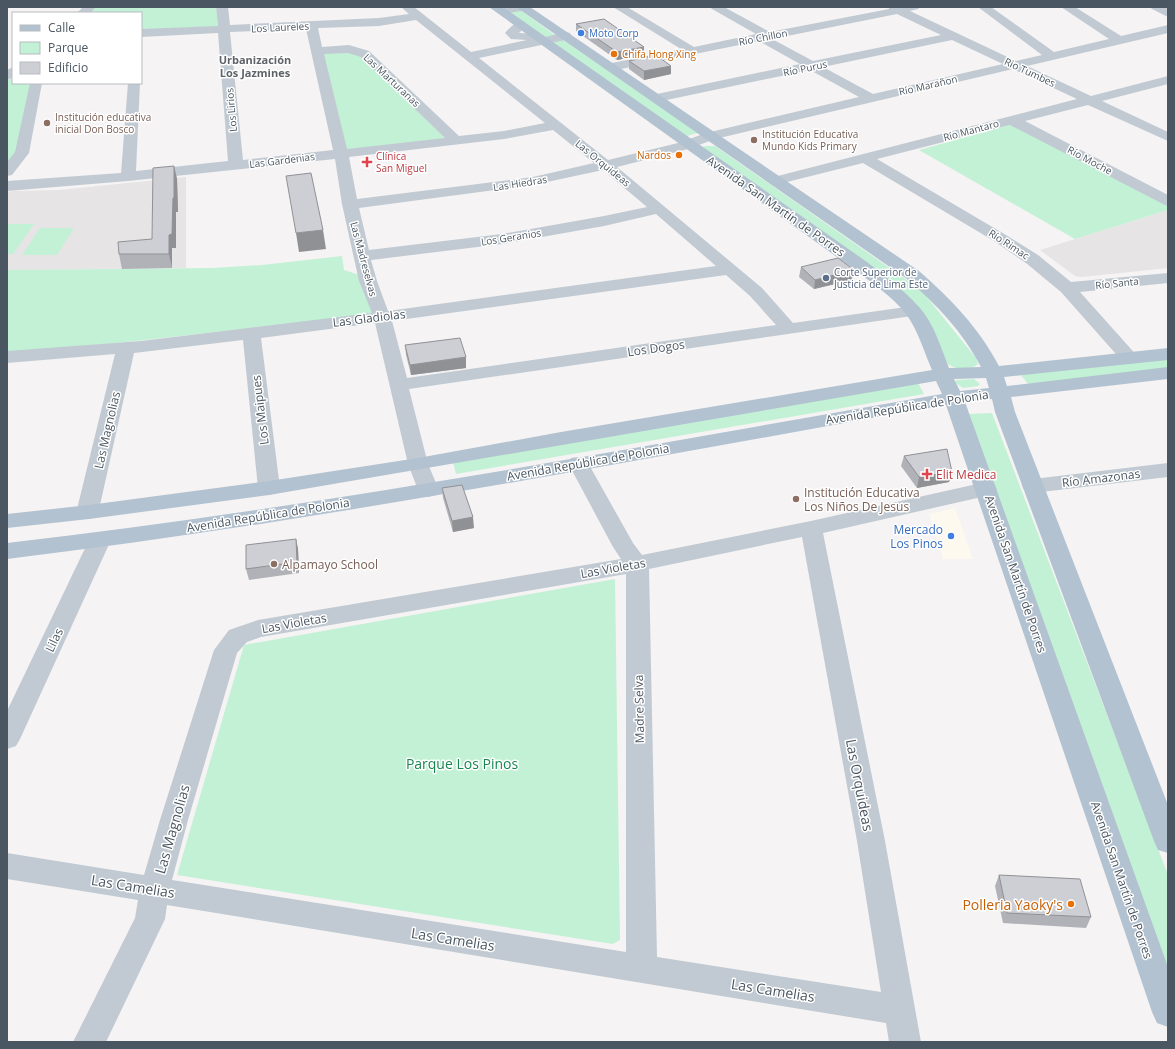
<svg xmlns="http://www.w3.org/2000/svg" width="1175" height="1049" font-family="'Open Sans',sans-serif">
	<rect width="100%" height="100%" fill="#f5f3f3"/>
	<path fill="#fdf9ef" d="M955 508 973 559H943L929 514Z"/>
	<g fill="#e6e4e5">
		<path d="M186 177V268L7 270V192L12 191 59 190Z"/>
		<path d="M1168 210V268L1082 277 1075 276 1040 250Z"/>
	</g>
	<g fill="#c3f1d5">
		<path d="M93 7H216L218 26 213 28 141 31V13H86Z"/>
		<path d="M501 7H516L556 36 547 38Z"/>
		<path d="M562 39 698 133 683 137 549 42Z"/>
		<path d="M320 53H358L447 140 347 151Z"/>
		<path d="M13 75V83H32L16 153 7 165V81Z"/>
		<path d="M1014 124 1168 205V210L1075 239 919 150Z"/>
		<path d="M705 146H715L921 290 976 358 978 364C969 372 955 370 945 362L920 314 700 148Z"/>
		<path d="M7 224H34L13 254H7Z"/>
		<path d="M40 228H74L57 255H22Z"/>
		<path d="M342 256 344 270 363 276 374 314 127 342 7 353V270L212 268 262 265Z"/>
		<path d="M1168 358V369L1028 384 1020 374Z"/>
		<path d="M974 379 980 384 978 386 963 388 954 382 957 380Z"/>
		<path d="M918 383 924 394 456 474 453 462Z"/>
		<path d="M992 413 1168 875V976L968 414Z"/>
		<path d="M615 579 620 940 613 944 177 875 244 645Z"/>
	</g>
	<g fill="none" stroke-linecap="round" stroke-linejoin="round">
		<g fill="#c1cad2" fill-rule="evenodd">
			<path d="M83 7H96L90 13H77Z"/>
			<path d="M216 7H228L230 25 379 18 409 14 401 7H414L471 52 527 40 511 39 505 33C510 27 517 20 525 22L527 25 519 33 539 34 541 38 566 32 570 33 572 36 570 39 479 58 608 160 678 143 706 133 859 97 810 70 657 102 652 101 650 98 652 95 657 94 800 64 759 41 611 71 607 70 605 67 607 64 681 49 613 7H627L694 47 756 34 712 9 710 7H724L770 32 889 9V7H920L918 9 910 11 1016 61 1042 55 978 7H991L1054 52 1109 39 1061 7H1075L1121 36 1168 25V33L1027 66 1091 96 1168 76V84L1102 101 1168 132V141L1088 105 1025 121 1168 195V206L1163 204 1010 125 877 159 1006 235 1038 255 1071 282 1168 273V283L1080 292 1139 358 1137 362 1130 364 1123 362 1061 292 1026 263 994 241 863 163 775 185 770 184 768 181 770 178 1077 99 1013 69 715 139 688 149 617 167 762 288 793 323 913 306 919 307 922 311 919 315 409 389 428 464 439 490 436 495 428 497 420 495 408 464 375 323 261 338 280 488 277 493 269 495 261 493 258 488 243 340 134 353 100 505V512L97 517 89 519 81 517 78 512V505L115 354 7 363V351L141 341 372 313 359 281 342 204 335 159 128 181 7 191V181L121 173 128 83H140L136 171 228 161 218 33 141 37V29L218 26ZM897 14 941 35 813 61 772 39ZM416 20 545 123 504 131 459 136 369 51 349 45 322 47 318 28 379 26ZM306 29 333 150 243 160 230 32ZM952 40 1003 64 873 94 823 67ZM348 53 361 57 445 138 347 149 324 54ZM553 130 594 163 533 177 357 199 349 157 504 139ZM603 170 647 207 604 216 502 234 369 250 359 208 533 185ZM656 214 716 266 388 311 377 281 371 260 502 244 604 226ZM726 275 750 296 776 325 407 378 392 321Z"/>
			<path d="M505 7H533L531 9 527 10 502 14 498 13 496 11 498 9Z"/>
			<path d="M1150 7H1164L1168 9V17L1152 9Z"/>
			<path d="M13 67V77L7 80V70Z"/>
			<path d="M30 83H42L29 153 12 175 7 176V162L15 152Z"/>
			<path d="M578 457 585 458 588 463 633 543 642 555 811 521 986 482 994 484 997 489 994 494 986 496 823 533 885 841 921 1042H889L886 1023 167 905 165 919 106 1042H73L135 918 138 900 7 879V853L144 875 160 820 214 650 229 630 258 620 621 559 613 547 568 463 571 458ZM802 537 857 841 881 992 657 957 649 569ZM626 574V952L172 880 188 820 237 653 247 642 261 637Z"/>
			<path d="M1168 463V477L1033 493 1025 491 1022 486 1025 481 1033 479Z"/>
			<path d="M100 533 108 535 111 540 20 739 16 746 7 749V711L89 540 92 535Z"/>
		</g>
		<path fill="#b3c2d1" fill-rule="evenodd" d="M489 7H503L867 262C885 276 904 290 919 307 934 323 941 348 949 368L981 367C963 332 936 304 907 279L516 7H530L919 271C951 299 979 328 999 366L1168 348V360L1004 377 1007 386 1168 367V379L1011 397 1015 412 1168 805V853L1158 850 1154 841 995 412 992 399 965 402 1168 967V1027L1157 1023 1152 1012 946 405C634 460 322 521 7 559V543C320 507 631 448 942 394L936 381 269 495 89 519 7 528V514L89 505 269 481 418 458 561 432 932 370C924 352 918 330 906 314 893 297 872 283 855 270ZM986 378 989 388 960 391 954 379Z"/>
	</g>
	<g fill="#b0b2b7">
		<path d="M576 24 644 55 617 60 576 31Z"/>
		<path d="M629 61 671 74 644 80 629 69Z"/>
		<path d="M174 166 177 179 178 212H176V248H172V268L122 269 119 254 152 239Z"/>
		<path d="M801 267 852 280 814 289 799 277Z"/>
		<path d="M405 345 466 368 411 375 406 355Z"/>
		<path d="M904 456 952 472 949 482 917 488 901 466Z"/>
		<path d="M442 488 474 528 453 532 443 498Z"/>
		<path d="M296 539 298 549 299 573 249 580 246 569Z"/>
		<path d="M999 875 1091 917 1086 928 1003 923 995 886Z"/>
	</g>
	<g fill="#909195">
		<path d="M644 47V55L617 60V52Z"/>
		<path d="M671 66V74L644 80V71Z"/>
		<path d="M174 166 177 179 178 212H176V248H172V268L169 254V235Z"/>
		<path d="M323 230 326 249 299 252 296 233Z"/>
		<path d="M854 270 852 280 814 289 815 280Z"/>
		<path d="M466 357V368L411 375 410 365Z"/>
		<path d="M952 472 949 482 917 488 919 477Z"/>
		<path d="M473 517 474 528 453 532 452 521Z"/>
		<path d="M296 539 298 549 299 573 297 562Z"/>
	</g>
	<g fill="#cdcfd5" stroke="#909195">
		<path d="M604 19 644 47 617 52 576 24Z"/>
		<path d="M656 55 671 66 644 71 629 61Z"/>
		<path d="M174 166V198H173L172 234 169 235V254H119L118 242 152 239 153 168Z"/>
		<path d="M311 173 323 230 296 233 286 176Z"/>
		<path d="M838 258 854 270 815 280 801 267Z"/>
		<path d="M460 338 466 357 410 365 405 345Z"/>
		<path d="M947 449 952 472 919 477 904 456Z"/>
		<path d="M462 485 473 517 452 521 442 488Z"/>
		<path d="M296 539 297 562 246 569V545Z"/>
		<path d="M999 875 1080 879 1091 917 1007 913Z"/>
	</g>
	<g fill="#3f7fe0" stroke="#fff" stroke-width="1.5">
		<circle cx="581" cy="33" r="4"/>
		<circle cx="951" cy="536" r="4"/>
	</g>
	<g fill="#e8710a" stroke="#fff" stroke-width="1.5">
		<circle cx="614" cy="54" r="4"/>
		<circle cx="679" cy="155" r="4"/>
		<circle cx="1071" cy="904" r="4"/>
	</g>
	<g fill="#8d6e63" stroke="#fff" stroke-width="1.5">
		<circle cx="47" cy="123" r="4"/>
		<circle cx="754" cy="140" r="4"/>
		<circle cx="796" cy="499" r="4"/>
		<circle cx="274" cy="564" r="4"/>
	</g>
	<g fill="#e0444e" stroke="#fff" stroke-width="1.5">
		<path d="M365 156h4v4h4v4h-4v4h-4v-4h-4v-4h4z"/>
		<path d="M925 468h4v4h4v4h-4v4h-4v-4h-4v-4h4z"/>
	</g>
	<circle fill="#5c6f8a" stroke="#fff" stroke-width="1.5" cx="826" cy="278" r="4"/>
	<g text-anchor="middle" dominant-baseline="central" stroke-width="3" stroke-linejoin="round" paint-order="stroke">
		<g font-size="10" fill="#4a5661" stroke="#fff">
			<text transform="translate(280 27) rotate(-3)">Los Laureles</text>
			<text transform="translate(763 37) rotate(-11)">Río Chillon</text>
			<text transform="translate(805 68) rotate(-12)">Río Purus</text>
			<text transform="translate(1030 72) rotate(25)">Rio Tumbes</text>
			<text transform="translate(392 80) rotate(43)">Las Marturanas</text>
			<text transform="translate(928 85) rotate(-13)">Río Marañon</text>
			<text transform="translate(231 110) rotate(-95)">Los Lirios</text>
			<text transform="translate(971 130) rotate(-15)">Río Mantaro</text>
			<text transform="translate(282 160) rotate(-7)">Las Gardenias</text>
			<text transform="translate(1090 160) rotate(28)">Río Moche</text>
			<text transform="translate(603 163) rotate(39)">Las Orquideas</text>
			<text transform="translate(520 183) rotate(-9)">Las Hiedras</text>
			<text transform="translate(511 237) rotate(-9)">Los Geranios</text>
			<text transform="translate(1009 244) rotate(33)">Río Rimac</text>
			<text transform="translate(364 259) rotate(75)">Las Madreselvas</text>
			<text transform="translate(1117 283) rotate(-6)">Río Santa</text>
		</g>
		<g font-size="10" fill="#366cbe" stroke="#fff" text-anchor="start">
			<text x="589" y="33">Moto Corp</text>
		</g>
		<g font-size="10" fill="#c56008" stroke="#fff" text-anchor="start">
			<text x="622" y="54">Chifa Hong Xing</text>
			<text x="671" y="155" text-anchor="end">Nardos</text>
		</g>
		<g font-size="10" fill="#785e54" stroke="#fff" text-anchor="start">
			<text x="55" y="117">Institución educativa<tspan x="55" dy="12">inicial Don Bosco</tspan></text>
			<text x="762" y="134">Institución Educativa<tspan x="762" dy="12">Mundo Kids Primary</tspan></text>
		</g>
		<g font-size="10" fill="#be3a42" stroke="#fff" text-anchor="start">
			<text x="376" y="156">Clínica<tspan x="376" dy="12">San Miguel</tspan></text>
		</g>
		<g font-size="10" fill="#4e5e75" stroke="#fff" text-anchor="start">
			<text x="834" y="272">Corte Superior de<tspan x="834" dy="12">Justicia de Lima Este</tspan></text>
		</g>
		<g font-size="11" font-weight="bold" fill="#5f6368" stroke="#fff">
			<text x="255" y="59">Urbanización<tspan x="255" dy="13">Los Jazmines</tspan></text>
		</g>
		<g font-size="12" fill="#4a5661" stroke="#fff">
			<text transform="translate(776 206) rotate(35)">Avenida San Martín de Porres</text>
			<text transform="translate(369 318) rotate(-7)">Las Gladiolas</text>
			<text transform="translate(656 348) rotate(-8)">Los Dogos</text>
			<text transform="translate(907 407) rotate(-9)">Avenida República de Polonia</text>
			<text transform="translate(260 410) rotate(-97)">Los Maipues</text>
			<text transform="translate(107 430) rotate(-77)">Las Magnolias</text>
			<text transform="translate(588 462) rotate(-10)">Avenida República de Polonia</text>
			<text transform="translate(1101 478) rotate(-7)">Río Amazonas</text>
			<text transform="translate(268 515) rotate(-9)">Avenida República de Polonia</text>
			<text transform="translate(613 568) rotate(-10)">Las Violetas</text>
			<text transform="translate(1016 574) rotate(71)">Avenida San Martín de Porres</text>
			<text transform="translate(294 623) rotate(-10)">Las Violetas</text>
			<text transform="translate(54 640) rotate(-65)">Lilas</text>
			<text transform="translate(639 709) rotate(-91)">Madre Selva</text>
			<text transform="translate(1122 880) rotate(71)">Avenida San Martín de Porres</text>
		</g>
		<g font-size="12" fill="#be3a42" stroke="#fff" text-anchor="start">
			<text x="936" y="474">Elit Medica</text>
		</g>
		<g font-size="12" fill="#785e54" stroke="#fff" text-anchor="start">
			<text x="804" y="492">Institución Educativa<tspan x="804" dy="14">Los Niños De Jesus</tspan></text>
			<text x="282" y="564">Alpamayo School</text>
		</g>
		<g font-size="12" fill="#366cbe" stroke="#fff" text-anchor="end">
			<text x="943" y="529">Mercado<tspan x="943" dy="14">Los Pinos</tspan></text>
		</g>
		<g font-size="14" fill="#17864f" stroke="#fff">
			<text x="462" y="763">Parque Los Pinos</text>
		</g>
		<g font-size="14" fill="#4a5661" stroke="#fff">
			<text transform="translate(860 785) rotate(79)">Las Orquideas</text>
			<text transform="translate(172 829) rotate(-74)">Las Magnolias</text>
			<text transform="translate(133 886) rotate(9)">Las Camelias</text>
			<text transform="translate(453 939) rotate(9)">Las Camelias</text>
			<text transform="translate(773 990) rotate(9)">Las Camelias</text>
		</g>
		<g font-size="14" fill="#c56008" stroke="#fff" text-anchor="end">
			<text x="1063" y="904">Polleria Yaoky's</text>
		</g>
	</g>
	<rect width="1175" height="1049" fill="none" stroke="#4a5661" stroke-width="16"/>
	<rect x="12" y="12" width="130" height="72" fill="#ffffff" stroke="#b7bbc0"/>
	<rect x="20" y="25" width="20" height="6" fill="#b3c2d1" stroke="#b7bbc0"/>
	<text x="48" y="32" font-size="12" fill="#4a5661">Calle</text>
	<rect x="20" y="42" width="20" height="12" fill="#c3f1d5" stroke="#b7bbc0"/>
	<text x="48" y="52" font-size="12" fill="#4a5661">Parque</text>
	<rect x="20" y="62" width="20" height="12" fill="#cdcfd5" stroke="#b7bbc0"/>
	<text x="48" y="72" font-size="12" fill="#4a5661">Edificio</text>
</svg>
